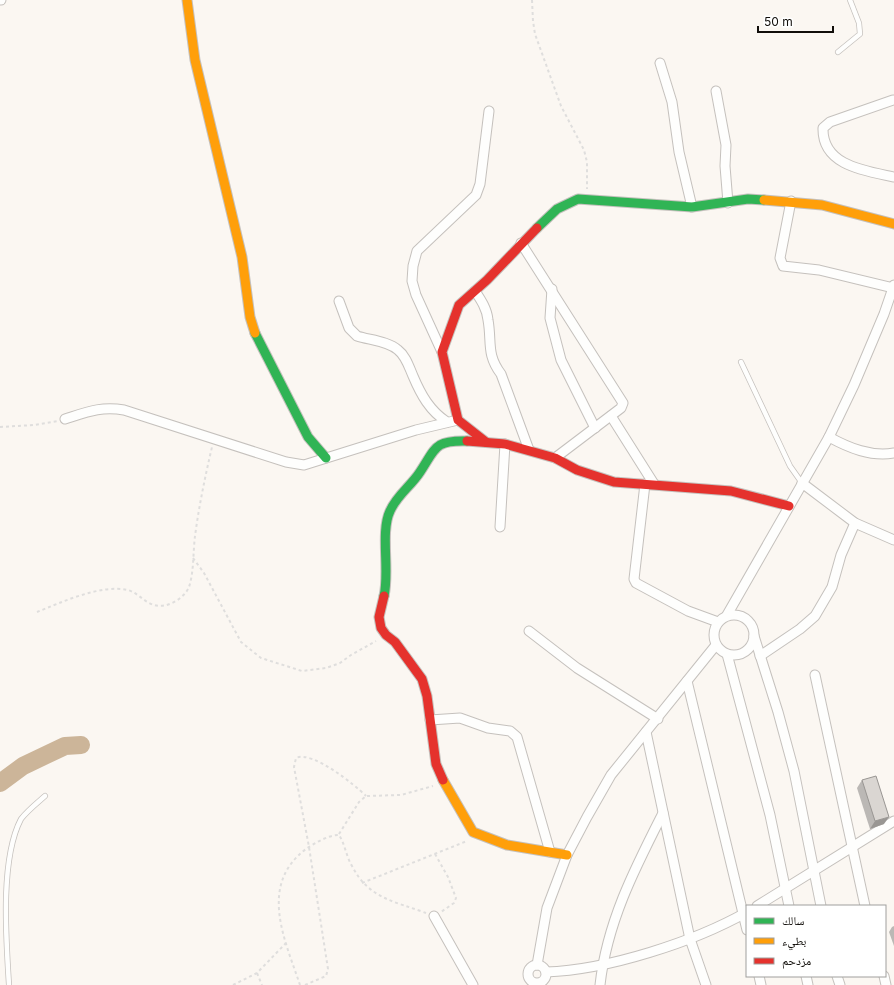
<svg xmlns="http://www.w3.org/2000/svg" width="894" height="985" font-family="Inter,'Noto Naskh Arabic',sans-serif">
	<rect width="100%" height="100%" fill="#fbf7f2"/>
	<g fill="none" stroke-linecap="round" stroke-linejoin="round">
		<path stroke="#ccb599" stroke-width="18" d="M0 783 23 766 65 746 81 745"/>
		<defs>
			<g id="lane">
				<path d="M838 52 860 34 859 23 850 0"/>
				<path d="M741 362 790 466 802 483"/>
				<path d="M9 985C6 938 0 859 21 819 27 811 37 803 45 796"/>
			</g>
			<g id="street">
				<path d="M0 0H1"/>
				<path d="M660 63 672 102 679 152 692 207"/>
				<path d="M716 91 726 145 725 166 728 203"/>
				<path d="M893 100 830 122 823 128C822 166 866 171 894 177"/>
				<path d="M791 201 780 258 783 266 819 270 893 288"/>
				<path d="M521 243 623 403 621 408 555 458"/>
				<path d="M552 289 550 318 561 360 595 428"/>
				<path d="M475 291C481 300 487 309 488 320 492 342 486 354 501 374L529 450"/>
				<path d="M339 301 349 328 357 336C369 340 388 341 398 350 406 356 409 367 413 376 421 395 430 411 447 422"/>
				<path d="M442 352 416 295 412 281 413 266 417 251 476 195 480 184 489 111"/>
				<path d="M611 416 654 484"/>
				<path d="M65 419C87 412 101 406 124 410L286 462 304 465 416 430 458 420"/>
				<path d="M829 437C849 448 871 457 894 453"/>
				<path d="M802 483 855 523 894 540"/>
				<path d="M645 484 634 579 636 583 688 611 718 622"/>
				<path d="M500 527 505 444"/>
				<circle cx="734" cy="635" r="20"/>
				<path d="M727 615 829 437 854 385 884 314 894 285"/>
				<path d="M529 631 577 668 658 719"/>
				<path d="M754 636 778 712 794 771 821 906"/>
				<path d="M727 654 770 815 789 906"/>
				<path d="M760 656 800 629 815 616 832 587 841 555 855 523"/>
				<path d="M815 675 865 906"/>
				<path d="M687 681 747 930"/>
				<path d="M430 720 460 718 488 728 510 731 517 737 550 852"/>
				<path d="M646 732 690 939 706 985"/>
				<path d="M757 906 894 821"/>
				<path d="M434 916 473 985"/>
				<circle cx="537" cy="974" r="9"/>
				<path d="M537 965 547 908 567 855 587 817 611 775 716 645"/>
				<path d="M546 972C607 970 694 942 747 912"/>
				<path d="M759 976 761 985"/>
				<path d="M806 976 808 985"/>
				<path d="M837 976 840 985"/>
				<path d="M884 976 886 985"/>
				<path d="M600 985C607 922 635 868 663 813"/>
			</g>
			<g id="fast">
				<path d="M537 228 557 209 578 199 692 207 748 199 764 200"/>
				<path d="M255 333 308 437 326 458"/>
				<path d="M384 596C390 571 380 532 390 511 397 495 411 486 420 472 436 448 434 440 467 441"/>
			</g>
			<g id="slow">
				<path d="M187 0 195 60 242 257 250 317 255 333"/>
				<path d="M764 200 822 205 894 224"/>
				<path d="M443 780 473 832 507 845 567 855"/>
			</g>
			<g id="jam">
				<path d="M467 441 505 444 555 458 577 470 614 482 731 491 789 506"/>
				<path d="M486 442 458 420 442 352 459 305 487 280 537 228"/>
				<path d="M384 596 379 617 381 628 386 635 395 642 422 679 427 696 436 764 443 780"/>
			</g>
		</defs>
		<use href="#lane" stroke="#c5c1bd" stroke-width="6"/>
		<use href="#street" stroke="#c5c1bd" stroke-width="11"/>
		<use href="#fast" stroke="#c5c1bd" stroke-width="11"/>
		<use href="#slow" stroke="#c5c1bd" stroke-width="11"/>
		<use href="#jam" stroke="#c5c1bd" stroke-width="11"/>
		<g stroke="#dfdedd" stroke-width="2" stroke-dasharray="3 3" stroke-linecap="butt">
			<path d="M532 0 533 21 535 34 561 106 584 150 587 162V189"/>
			<path d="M0 427 34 425 58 421"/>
			<path d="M193 558 204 573 241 642 261 658 302 671 326 668 340 663 351 655 376 641"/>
			<path d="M37 612C62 602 101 584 128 590 138 593 144 602 154 605 166 609 184 599 189 587 194 572 193 552 195 536 199 506 205 477 212 447"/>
			<path d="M339 834 359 802 366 796 401 795 433 786"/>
			<path d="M435 854 448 877 456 898 454 903 441 912"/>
			<path d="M362 883 467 841"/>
			<path d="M257 973 262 985"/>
			<path d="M233 985 257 973 286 943"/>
			<path d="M300 985C285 940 258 885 306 849 315 843 328 835 339 835 345 844 346 856 352 866 369 899 394 901 426 913"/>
			<path d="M305 985 326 976 328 969 309 847 294 767 296 758C312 750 355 785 366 796"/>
		</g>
		<use href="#lane" stroke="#fefefd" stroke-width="4.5"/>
		<use href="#street" stroke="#fefefd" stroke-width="9"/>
		<use href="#fast" stroke="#30b455" stroke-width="9"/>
		<use href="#slow" stroke="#ff9f0a" stroke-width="9"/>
		<use href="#jam" stroke="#e5322d" stroke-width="9"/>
	</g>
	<g fill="#bbb8b5">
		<path d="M862 780 884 824 870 829 857 788Z"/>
		<path d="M894 926V946L889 932 892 927Z"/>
	</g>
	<path fill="#999693" d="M889 817 884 824 870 829 875 821Z"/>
	<path fill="#dad6d2" stroke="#999693" d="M876 776 889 817 875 821 862 780Z"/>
	<rect x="746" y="905" width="140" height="72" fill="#ffffff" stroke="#a09f9d"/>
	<rect x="754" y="918" width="20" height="6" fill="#30b455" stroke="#a09f9d"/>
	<text x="782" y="925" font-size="12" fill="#110e0a">سالك</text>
	<rect x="754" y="938" width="20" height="6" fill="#ff9f0a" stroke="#a09f9d"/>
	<text x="782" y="945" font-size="12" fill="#110e0a">بطيء</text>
	<rect x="754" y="958" width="20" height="6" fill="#e5322d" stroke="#a09f9d"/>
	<text x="782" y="965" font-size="12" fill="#110e0a">مزدحم</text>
	<path d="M758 26v6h75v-6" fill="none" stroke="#110e0a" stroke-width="2"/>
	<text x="764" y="26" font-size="12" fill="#110e0a" stroke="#ffffff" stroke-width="3" paint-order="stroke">50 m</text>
</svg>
